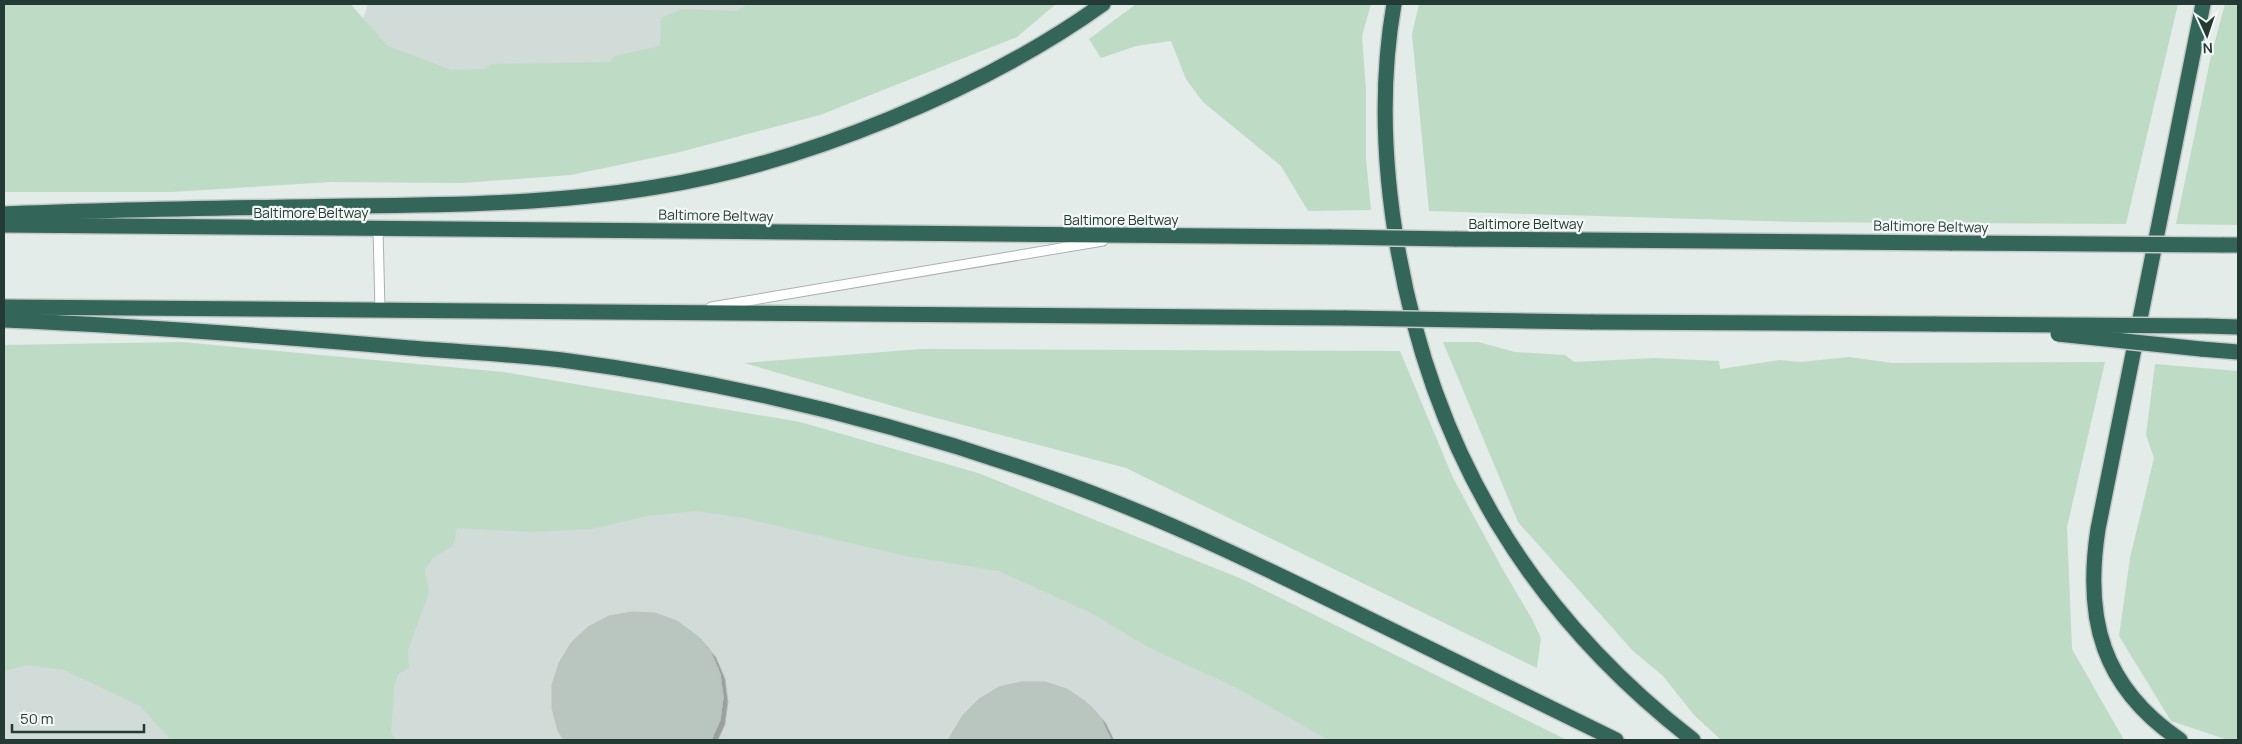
<svg xmlns="http://www.w3.org/2000/svg" width="2242" height="744" font-family="Manrope,sans-serif">
	<defs>
		<filter id="shadow"><feDropShadow dx="4.5" dy="4.5" stdDeviation="0" flood-color="#0004"/></filter>
	</defs>
	<rect width="100%" height="100%" fill="#e3ece8"/>
	<g fill="#d1dbd7">
		<path d="M368 4H850L661 65 340 91Z"/>
		<path d="M447 429 1014 555 1343 740H4V485Z"/>
	</g>
	<g fill="#bedbc5">
		<path d="M4 4H353L352 6 388 46 451 70 485 69 491 64 610 62 615 56 660 46 661 18 682 9 735 11 749 4H1056L1017 37 820 115 676 153 571 175 463 183 331 182 172 192H4Z"/>
		<path d="M1136 4H1371L1362 36 1366 90V159L1371 210 1308 211 1281 166 1203 102 1186 79 1171 41 1136 46 1101 58 1089 39Z"/>
		<path d="M1419 4H2178L2126 224 1795 222 1429 211 1412 34Z"/>
		<path d="M2225 4H2238V225L2176 224 2211 56Z"/>
		<path d="M182 342 503 372 800 422 978 473 1242 579 1567 740H1329L1237 688 1146 646 1091 613 999 571 906 556 744 518 696 511 647 516 591 529 530 532 457 528 453 546 433 558 425 569 429 592 408 650 409 668 398 674 394 688 391 733 396 740H171L140 706 64 670 28 665 4 671V345Z"/>
		<path d="M1443 342H1478L1515 352 1565 355 1574 362 1655 358 1719 361 1720 369 1780 360 1801 362 1849 357 1892 363 2105 362 2067 527 2072 649 2124 740H1721L1694 715 1663 676 1633 651 1518 522Z"/>
		<path d="M921 349 1400 351 1453 478 1502 568 1532 619 1541 638 1537 668 1126 468 910 411 744 363Z"/>
		<path d="M2155 364 2238 371V740H2228L2171 721 2119 636 2130 558 2154 458 2146 435Z"/>
	</g>
	<g fill="#b9c6c0" stroke="#b6c5be" filter="url(#shadow)">
		<path d="M632 612 655 613 677 621 696 635 711 653 720 674 723 697 720 720 711 740H564L558 731 552 708V685L559 663 571 643 588 627 609 616Z"/>
		<path d="M1021 682H1045L1067 689 1086 702 1101 719 1111 740H948L963 715 979 699 999 687Z"/>
	</g>
	<g fill="none" stroke-linecap="round" stroke-linejoin="round">
		<defs>
			<g id="service">
				<path d="M378 228 380 310"/>
				<path d="M711 307 1103 241"/>
			</g>
			<g id="motorway">
				<path d="M1394 4C1380 84 1384 170 1398 250 1434 454 1530 613 1693 740"/>
				<path d="M4 214C118 209 233 208 347 206 451 205 553 204 656 187 802 164 983 90 1103 4"/>
				<path d="M4 225 1331 237"/>
				<path d="M1455 239 1952 243"/>
				<path d="M2222 245H2238"/>
				<path d="M4 307 1346 318"/>
				<path d="M4 320C139 326 274 336 410 348 460 352 511 354 562 360 721 381 880 419 1031 471 1144 509 1251 561 1357 613 1444 656 1530 698 1616 740"/>
				<path d="M1591 322 1935 324"/>
				<path d="M2206 326 2238 327"/>
				<path d="M2201 349 2238 352"/>
				<path d="M2180 740C2102 687 2084 619 2098 529L2203 4"/>
			</g>
		</defs>
		<use href="#service" stroke="#a6b3af" stroke-width="11"/>
		<use href="#motorway" stroke="#c2c8c6" stroke-width="18"/>
		<use href="#service" stroke="#fff" stroke-width="9"/>
		<use href="#motorway" stroke="#336559" stroke-width="15"/>
		<defs>
			<g id="motorway-bridge">
				<path d="M1331 237 1455 239"/>
				<path d="M1952 243 2222 245"/>
				<path d="M1346 318 1591 322"/>
				<path d="M1935 324 2206 326"/>
				<path d="M2058 334 2201 349"/>
			</g>
		</defs>
		<use href="#motorway-bridge" stroke="#c2c8c6" stroke-width="18" stroke-linecap="butt"/>
		<use href="#motorway-bridge" stroke="#336559" stroke-width="15"/>
	</g>
	<g text-anchor="middle" dominant-baseline="central" stroke-width="4.5" stroke-linejoin="round" paint-order="stroke">
		<g font-size="14" fill="#243b35" stroke="#f3f8f6">
			<text x="311" y="212">Baltimore Beltway</text>
			<text transform="translate(716 215) rotate(1)">Baltimore Beltway</text>
			<text x="1121" y="219">Baltimore Beltway</text>
			<text x="1526" y="223">Baltimore Beltway</text>
			<text transform="translate(1931 226) rotate(1)">Baltimore Beltway</text>
		</g>
	</g>
	<rect width="2242" height="744" fill="none" stroke="#243b35" stroke-width="10"/>
	<g transform="translate(2207 35) rotate(177)" stroke="#f3f8f6" stroke-width="4" paint-order="stroke">
	<path d="M0-4L9 19L0 12L-9 19Z" fill="#243b35"/>
	<text y="-8" font-size="14" font-weight="bold" text-anchor="middle" fill="#243b35">N</text>
	</g>
	<path d="M12 724v8h132v-8" fill="none" stroke="#243b35" stroke-width="2.5"/>
	<text x="20" y="724" font-size="15" fill="#243b35" stroke="#f3f8f6" stroke-width="4" paint-order="stroke">50 m</text>
</svg>
